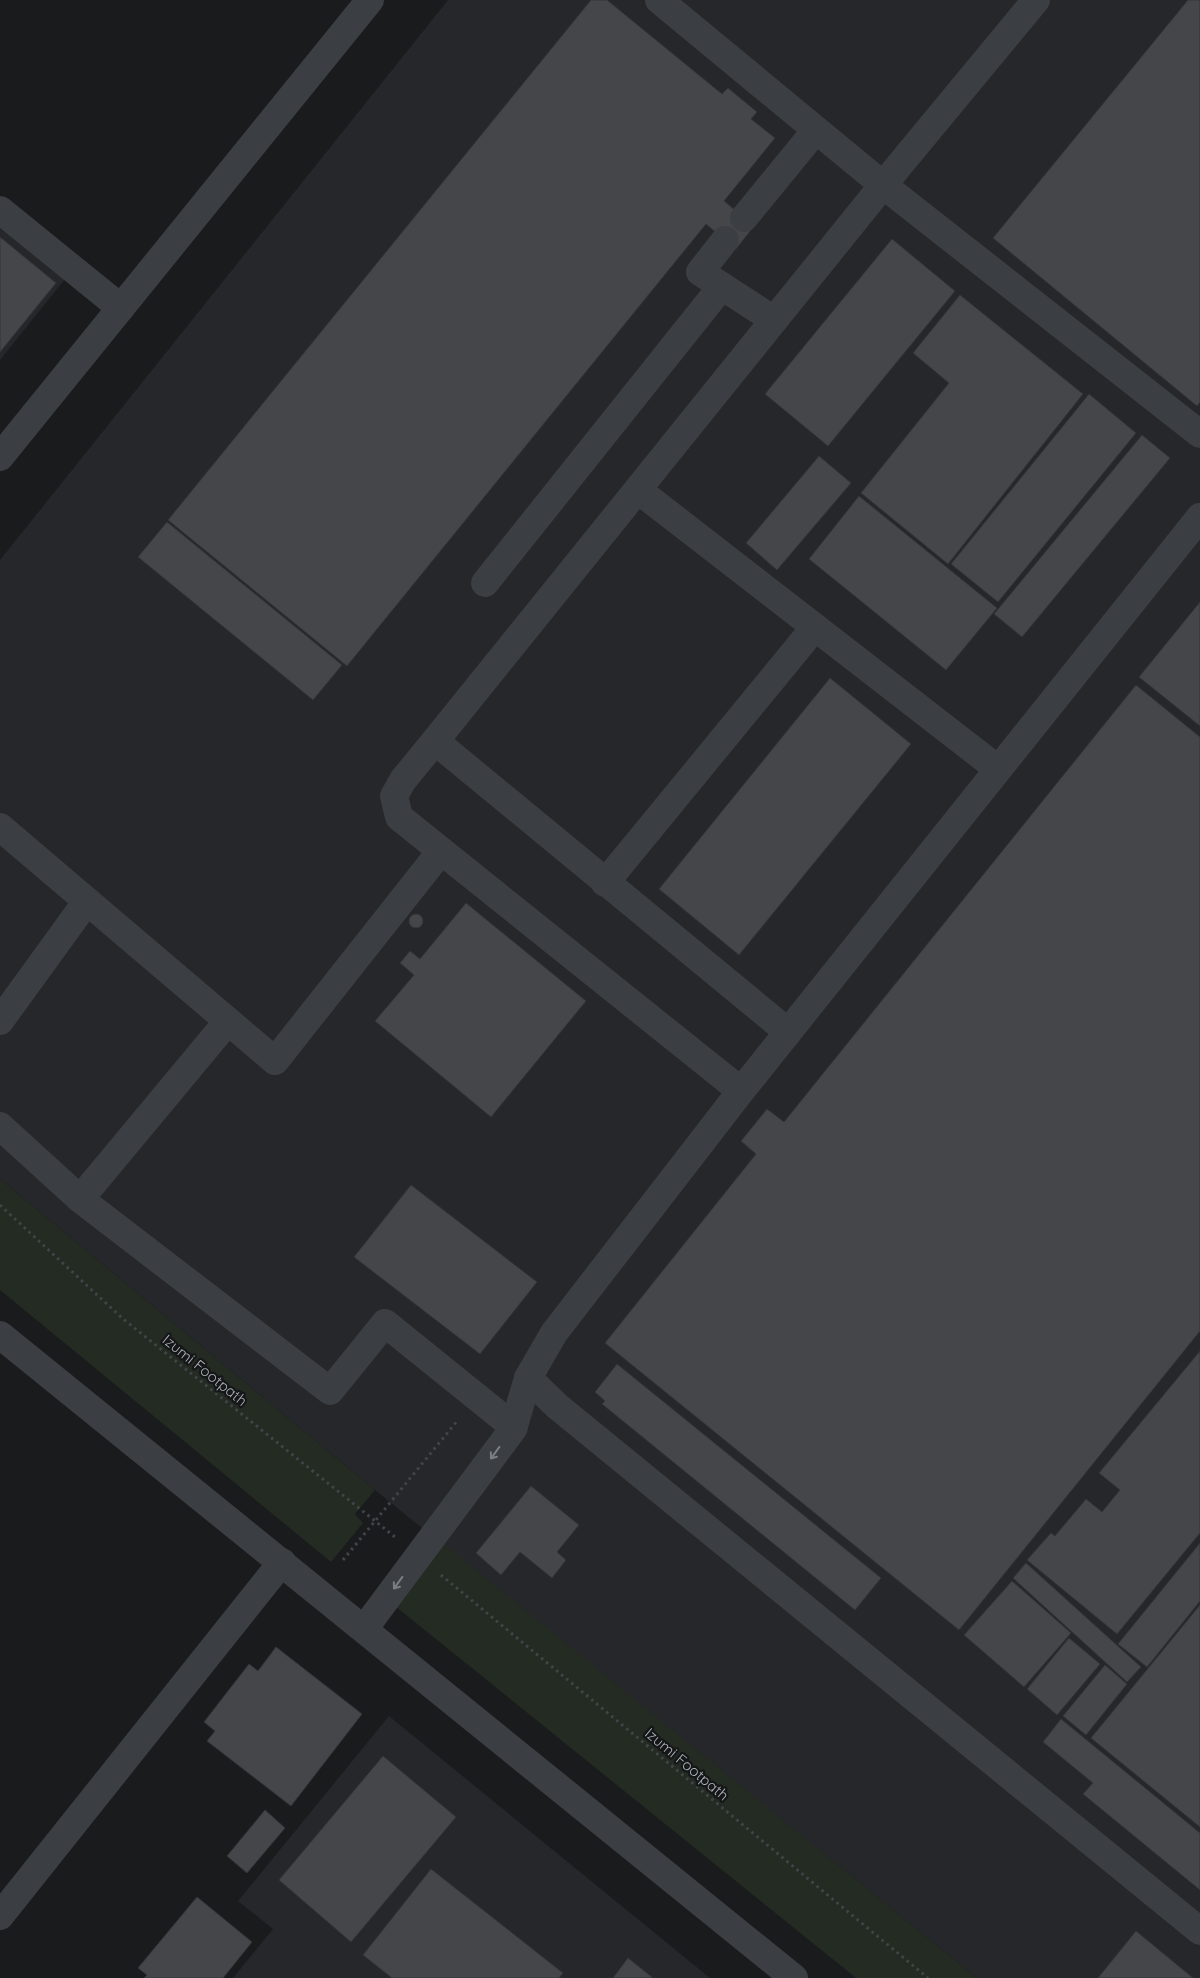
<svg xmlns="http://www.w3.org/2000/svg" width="1200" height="1978" font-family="Quicksand,sans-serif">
	<rect width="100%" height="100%" fill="#1a1b1d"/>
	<g fill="#26272a">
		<path d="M448 0H1200V1978H977L375 1490 0 1179V560Z"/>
		<path d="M0 228 65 279 0 360Z"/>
		<path d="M389 1716 710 1978H233L273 1929 238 1901Z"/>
	</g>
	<g fill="#232b22">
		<path d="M0 1179 375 1490 355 1514 363 1523 331 1562 0 1290Z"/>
		<path d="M444 1544 977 1978H856L395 1606Z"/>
	</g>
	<g fill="#45464a" stroke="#353539">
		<path d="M591 0H607L722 94 728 88 757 112 751 119 775 138 724 201 754 226 736 249 706 224 347 666 168 520Z"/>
		<path d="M1188 0H1200V402L1197 406 993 238Z"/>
		<path d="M0 237 56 283 0 352Z"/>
		<path d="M892 239 955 291 828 446 765 394Z"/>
		<path d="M960 295 1083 394 948 564 861 493 949 383 913 353Z"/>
		<path d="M1089 394 1136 433 998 602 951 564Z"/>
		<path d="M1142 435 1170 458 1022 637 994 614Z"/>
		<path d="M819 456 851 483 777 570 746 543Z"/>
		<path d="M859 496 997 608 946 670 809 559Z"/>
		<path d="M167 522 342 665 313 700 138 557Z"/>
		<path d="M1200 602V726L1139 677Z"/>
		<path d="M830 678 911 744 739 955 659 889Z"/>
		<path d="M1136 685 1200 737V1331L959 1630 605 1343 756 1154 741 1141 767 1109 784 1122Z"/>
		<path d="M466 903 586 1001 491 1117 375 1021 414 975 400 963 410 951 420 959Z"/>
		<circle cx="416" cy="921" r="7"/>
		<path d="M411 1185 537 1282 480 1354 354 1257Z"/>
		<path d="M1200 1351V1533L1117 1634 1027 1560 1051 1533 1055 1536 1086 1499 1102 1512 1120 1490 1099 1473Z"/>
		<path d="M617 1364 881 1578 855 1610 602 1404 605 1401 595 1392Z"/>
		<path d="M531 1486 579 1525 557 1552 566 1560 552 1578 520 1552 501 1575 476 1553Z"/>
		<path d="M1200 1543V1601L1147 1667 1118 1644Z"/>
		<path d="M1026 1563 1141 1667 1127 1682 1013 1578Z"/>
		<path d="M1012 1581 1071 1633 1024 1687 964 1635Z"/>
		<path d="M1200 1605V1827L1091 1738Z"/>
		<path d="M1069 1638 1100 1664 1057 1715 1027 1689Z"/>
		<path d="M276 1647 362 1714 291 1806 207 1741 215 1731 204 1722 249 1664 258 1671Z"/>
		<path d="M1105 1665 1127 1684 1086 1735 1063 1716Z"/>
		<path d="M1061 1719 1200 1833V1890L1083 1794 1093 1783 1043 1742Z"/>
		<path d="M383 1756 456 1817 351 1942 279 1880Z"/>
		<path d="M265 1810 285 1828 247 1873 227 1856Z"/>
		<path d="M431 1869 563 1973 559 1978H392L363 1955Z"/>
		<path d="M197 1897 252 1942 223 1978H144L147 1975 138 1968Z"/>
		<path d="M1136 1931 1193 1978H1098Z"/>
		<path d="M628 1958 653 1978H613Z"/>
	</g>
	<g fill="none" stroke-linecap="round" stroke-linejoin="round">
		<g stroke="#414549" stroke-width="3" stroke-dasharray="2.5 4" stroke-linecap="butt">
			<path d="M0 1205 122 1318 395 1537"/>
			<path d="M343 1560 458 1420"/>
			<path d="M441 1575 928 1978"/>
		</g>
		<g stroke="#3b3e42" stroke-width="28">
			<path d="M659 0 883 185 1200 434"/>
			<path d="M0 210 121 308"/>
			<path d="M744 218 816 130"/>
			<path d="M725 240 700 272 774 320"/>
			<path d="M0 457 370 0"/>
			<path d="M638 490 998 769"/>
			<path d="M485 583 722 286"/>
			<path d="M435 741 788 1032"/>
			<path d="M0 827 275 1061 441 851"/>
			<path d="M605 883 815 627"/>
			<path d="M0 1021 87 901"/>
			<path d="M741 1091 399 817 394 796 403 780 435 741 883 185 1036 0"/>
			<path d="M0 1126 80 1199 330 1391 385 1323 514 1427"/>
			<path d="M80 1199 228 1021"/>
			<path d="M0 1335 794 1978"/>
			<path d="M528 1378 557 1406 1200 1931"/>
			<path d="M364 1629 513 1429 528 1378 554 1333 741 1091 1200 517"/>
			<path d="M0 1916 282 1562"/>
		</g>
	</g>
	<defs><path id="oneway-shaft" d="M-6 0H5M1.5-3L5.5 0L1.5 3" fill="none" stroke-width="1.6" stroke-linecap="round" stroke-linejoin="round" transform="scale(1.25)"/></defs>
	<g stroke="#7a7f85">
		<use href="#oneway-shaft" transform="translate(495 1453) rotate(126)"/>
		<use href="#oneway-shaft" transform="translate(398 1583) rotate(126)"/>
	</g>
	<g text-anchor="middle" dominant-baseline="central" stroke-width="4.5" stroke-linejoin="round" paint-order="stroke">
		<g font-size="15" fill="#adb5bc" stroke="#151618">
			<text transform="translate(205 1370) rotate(39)">Izumi Footpath</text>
			<text transform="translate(687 1764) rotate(40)">Izumi Footpath</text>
		</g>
	</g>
</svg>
